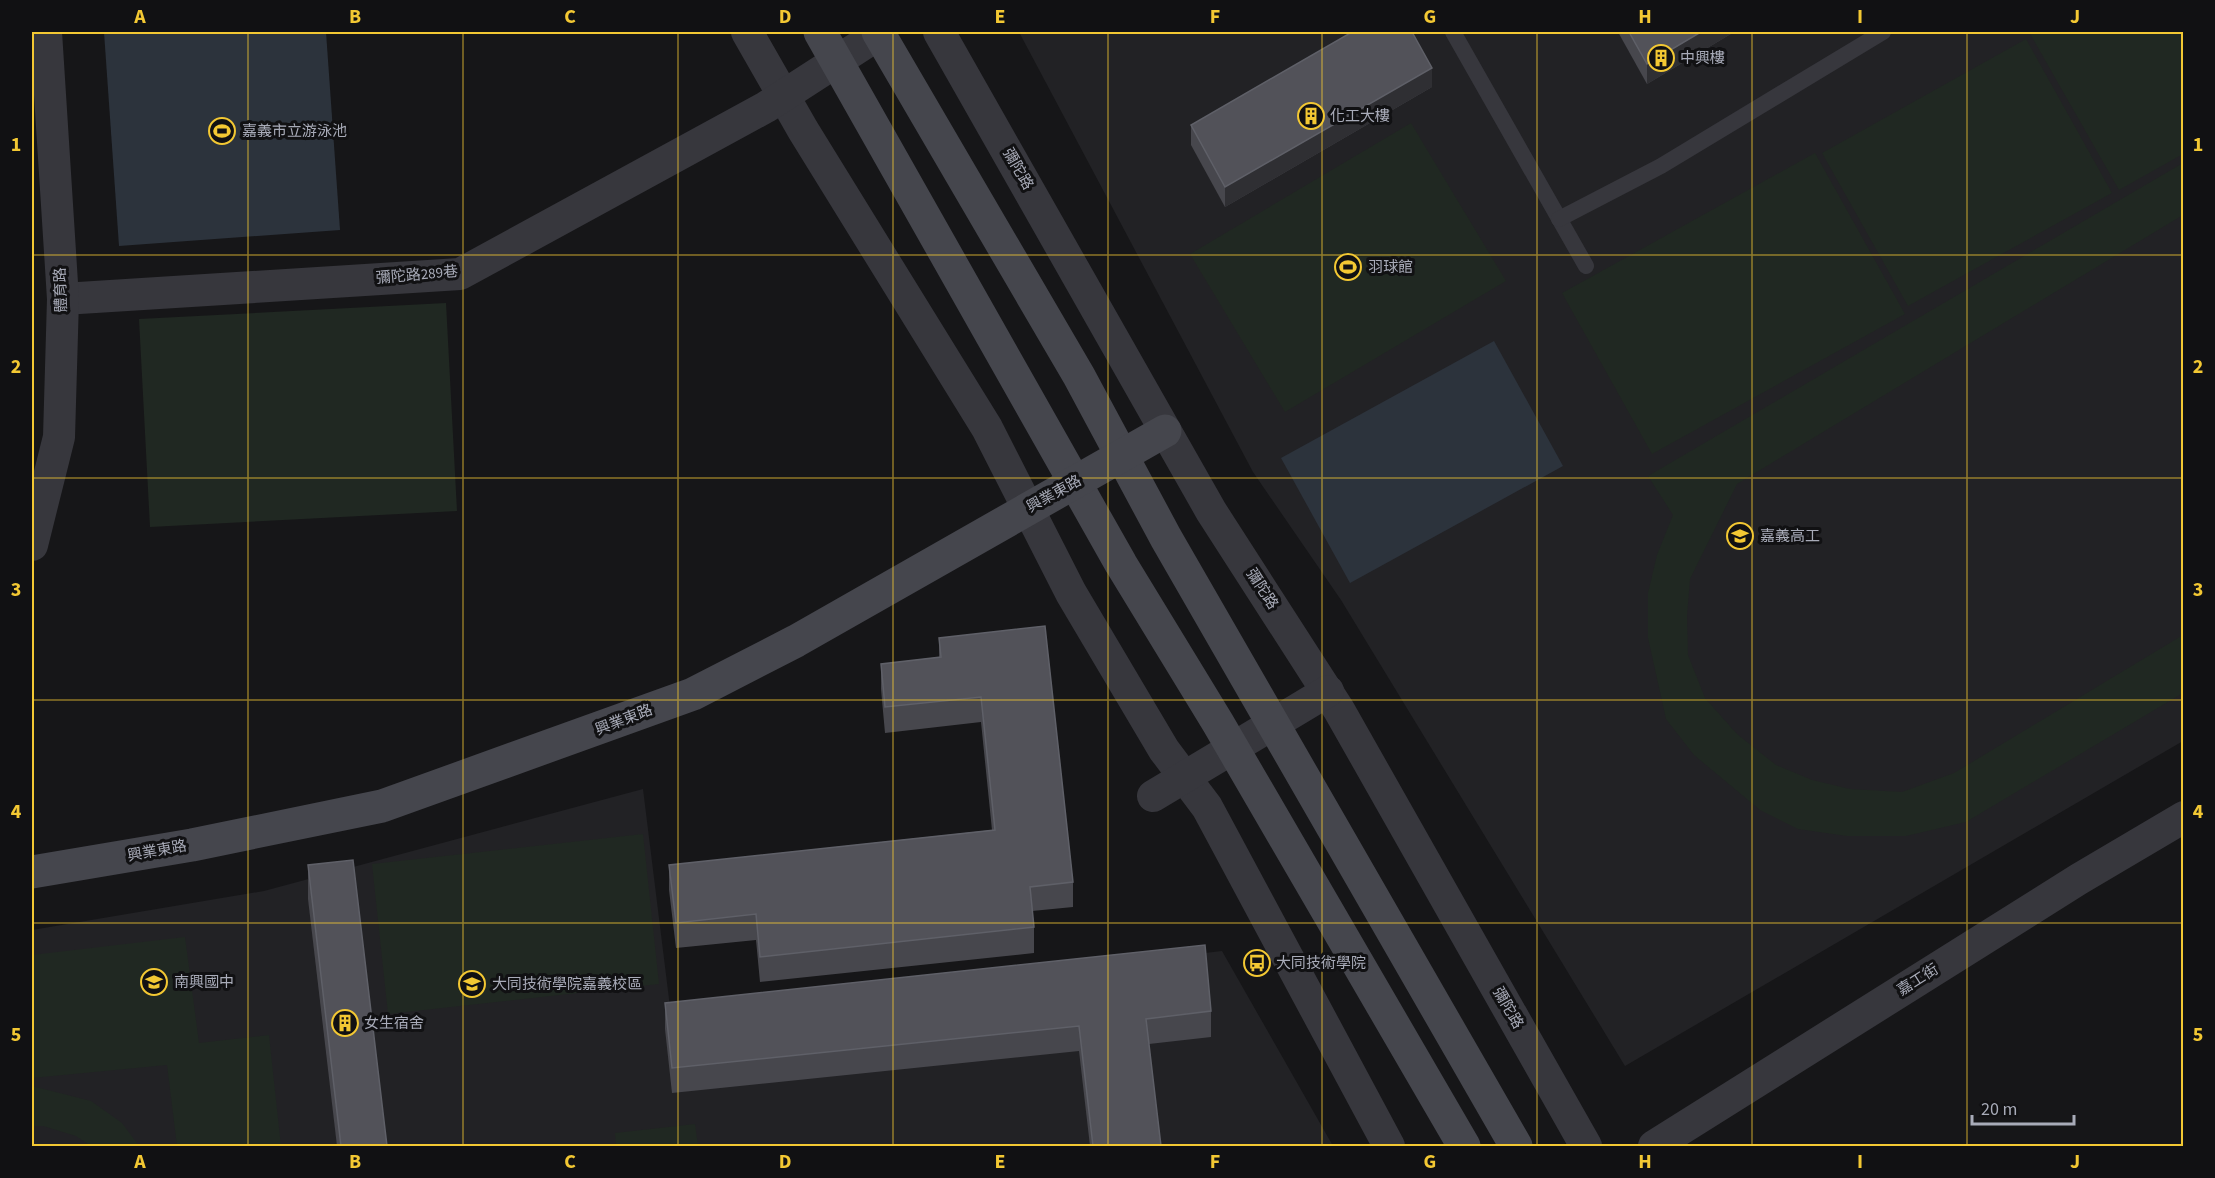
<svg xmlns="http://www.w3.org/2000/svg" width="2215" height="1178" font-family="'Source Sans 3','Noto Sans TC',sans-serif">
	<rect width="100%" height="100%" fill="#161618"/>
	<g fill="#222225">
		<path d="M1019 32H2183V741L1625 1066 1341 600 1253 472Z"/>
		<path d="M643 789 671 1015 1222 951 1333 1146H32V930L264 891Z"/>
	</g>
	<g fill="#202822">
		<path d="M2029 32H2183V154L2119 190Z"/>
		<path d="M2026 39 2112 193 1908 306 1822 153Z"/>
		<path d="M1411 123 1506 281 1285 412 1190 254Z"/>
		<path d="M1815 153 1905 314 1652 454 1562 293Z"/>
		<path d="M2183 163V215L1737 484 1690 579 1687 616 1688 655 1705 698 1737 734 1776 765 1812 780 1850 789 1902 792 1954 773 2183 635V693L1966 822 1906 836H1847L1798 829 1760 810 1694 755 1666 719 1648 638V593L1657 555 1673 515 1648 476Z"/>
		<path d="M446 303 457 511 150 527 139 319Z"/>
		<path d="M643 834 659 984 388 1014 372 864Z"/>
		<path d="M185 937 199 1043 269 1035 281 1146H177L167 1065 32 1078V955Z"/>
		<path d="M32 1086 91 1101 122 1123 139 1146H91L76 1136 43 1126H32Z"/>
		<path d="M695 1124 698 1146H616L615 1133Z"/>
	</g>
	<g fill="#2c333c">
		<path d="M104 32H326L340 230 119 246Z"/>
		<path d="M1494 341 1563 466 1350 583 1281 458Z"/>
	</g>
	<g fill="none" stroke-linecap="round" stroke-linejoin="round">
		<g stroke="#37373d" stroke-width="16">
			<path d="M1453 32 1586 266"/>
			<path d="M1559 219 1661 166 1883 32"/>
		</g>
		<g stroke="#37373d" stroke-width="32">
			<path d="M747 32 803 130 987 428 1071 593 1164 750 1207 807 1389 1146"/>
			<path d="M939 32 1211 511 1339 710 1586 1146"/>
			<path d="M63 299 460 274 766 107 882 32"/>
			<path d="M32 545 59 437 63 299 46 32"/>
			<path d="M1153 796 1328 691"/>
			<path d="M1654 1146 2079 879 2184 817"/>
		</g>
		<g stroke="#45464d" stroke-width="33">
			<path d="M820 32 1121 564 1218 723 1464 1146"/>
			<path d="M878 32 1079 376 1166 538 1516 1146"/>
			<path d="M32 872 192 845 382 806 693 694 796 641 1165 431"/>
		</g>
	</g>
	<g fill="#47474d">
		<path d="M1618 32H1734L1647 84Z"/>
		<path d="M1432 87 1225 207 1191 145V125Z"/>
		<path d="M1045 626 1073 882V907L1032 911 1034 927V953L760 982 756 940 676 948 669 890V865L992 830 981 722 885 733 881 689V664L939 657V638Z"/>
		<path d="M308 865 387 1146H337L308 899Z"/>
		<path d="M665 1003 1211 1011V1037L1149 1044 1161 1146H1090L1079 1051 672 1093 665 1029Z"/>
	</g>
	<g fill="#2f2f33">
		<path d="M1701 32H1734L1647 84V64Z"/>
		<path d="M1432 68V87L1225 207V187Z"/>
	</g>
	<g fill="#525259" stroke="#5f6068" stroke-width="1.5">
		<path d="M1352 32H1412L1432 68 1225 187 1191 125Z"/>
		<path d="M1629 32H1701L1647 64Z"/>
		<path d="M1045 626 1073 882 1030 887 1034 927 760 957 756 914 676 923 669 865 995 830 981 697 885 707 881 664 941 657 939 638Z"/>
		<path d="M353 860 387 1146H341L308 865Z"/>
		<path d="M1205 945 1211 1011 1146 1019 1161 1146H1093L1079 1026 672 1068 665 1003Z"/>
	</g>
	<path fill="none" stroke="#f3c833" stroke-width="1.5" stroke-opacity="0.55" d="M248 32V1146M463 32V1146M678 32V1146M893 32V1146M1108 32V1146M1322 32V1146M1537 32V1146M1752 32V1146M1967 32V1146M32 255H2184M32 478H2184M32 700H2184M32 923H2184"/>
	<defs>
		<symbol id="building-ring" viewBox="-11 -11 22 22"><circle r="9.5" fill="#111113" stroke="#f3c833" stroke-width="1.5"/><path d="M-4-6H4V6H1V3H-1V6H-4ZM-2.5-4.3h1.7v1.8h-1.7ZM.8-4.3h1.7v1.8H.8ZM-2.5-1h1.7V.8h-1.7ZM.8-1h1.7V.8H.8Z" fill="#f3c833"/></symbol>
		<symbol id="stadium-ring" viewBox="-11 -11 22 22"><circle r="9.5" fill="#111113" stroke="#f3c833" stroke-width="1.5"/><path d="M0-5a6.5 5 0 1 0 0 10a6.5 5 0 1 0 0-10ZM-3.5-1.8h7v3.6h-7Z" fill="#f3c833"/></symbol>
		<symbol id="school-ring" viewBox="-11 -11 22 22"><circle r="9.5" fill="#111113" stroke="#f3c833" stroke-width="1.5"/><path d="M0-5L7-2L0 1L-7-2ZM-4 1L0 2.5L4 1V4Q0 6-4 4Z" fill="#f3c833"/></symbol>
		<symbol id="bus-ring" viewBox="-11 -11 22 22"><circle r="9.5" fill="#111113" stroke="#f3c833" stroke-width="1.5"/><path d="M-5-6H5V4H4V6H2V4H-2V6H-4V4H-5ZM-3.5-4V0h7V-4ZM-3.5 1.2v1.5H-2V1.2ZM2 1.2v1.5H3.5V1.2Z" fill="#f3c833"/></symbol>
		<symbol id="university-ring" viewBox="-11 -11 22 22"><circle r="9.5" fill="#111113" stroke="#f3c833" stroke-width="1.5"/><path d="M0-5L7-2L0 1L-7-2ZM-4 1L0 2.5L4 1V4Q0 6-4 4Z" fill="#f3c833"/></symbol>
	</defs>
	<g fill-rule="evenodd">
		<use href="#building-ring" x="1646" y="43" width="30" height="30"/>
		<use href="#building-ring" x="1296" y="101" width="30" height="30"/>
		<use href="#stadium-ring" x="207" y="116" width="30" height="30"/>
		<use href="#stadium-ring" x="1333" y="252" width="30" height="30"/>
		<use href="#school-ring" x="1725" y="521" width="30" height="30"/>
		<use href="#bus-ring" x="1242" y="948" width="30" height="30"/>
		<use href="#school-ring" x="139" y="967" width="30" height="30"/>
		<use href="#university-ring" x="457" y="969" width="30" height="30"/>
		<use href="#building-ring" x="330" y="1008" width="30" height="30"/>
	</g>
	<g text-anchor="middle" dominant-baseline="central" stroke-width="6" stroke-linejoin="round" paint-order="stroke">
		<g font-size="15" fill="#a8abb8" stroke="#111113" text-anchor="start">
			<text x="1680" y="58">中興樓</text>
			<text x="1330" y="116">化工大樓</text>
			<text x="242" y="131">嘉義市立游泳池</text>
			<text x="1368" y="267">羽球館</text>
			<text x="1760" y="536">嘉義高工</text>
			<text x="1276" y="963">大同技術學院</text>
			<text x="174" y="982">南興國中</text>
			<text x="492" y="984">大同技術學院嘉義校區</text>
			<text x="364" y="1023">女生宿舍</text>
		</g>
		<g font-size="15" fill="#a8abb8" stroke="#111113">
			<text transform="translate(1018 169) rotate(60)">彌陀路</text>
			<text transform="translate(417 275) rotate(-5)">彌陀路289巷</text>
			<text transform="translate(61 290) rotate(-92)">體育路</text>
			<text transform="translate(1054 494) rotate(-29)">興業東路</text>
			<text transform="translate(1262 589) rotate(57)">彌陀路</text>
			<text transform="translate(624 720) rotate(-21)">興業東路</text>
			<text transform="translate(157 851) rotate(-10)">興業東路</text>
			<text transform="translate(1918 980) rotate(-32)">嘉工街</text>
			<text transform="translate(1508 1008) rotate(60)">彌陀路</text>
		</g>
	</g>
	<rect width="2215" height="1178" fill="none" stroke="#111113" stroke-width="66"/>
	<path d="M1972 1115v9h102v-9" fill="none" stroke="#a8abb8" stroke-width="3"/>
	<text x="1981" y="1115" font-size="18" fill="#a8abb8" stroke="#111113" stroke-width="4.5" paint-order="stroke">20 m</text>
	<rect x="33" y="33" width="2149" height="1112" fill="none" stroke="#f3c833" stroke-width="2"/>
	<g font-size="20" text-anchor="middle" font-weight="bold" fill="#f3c833">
		<text x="140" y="23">A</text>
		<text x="355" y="23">B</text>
		<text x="570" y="23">C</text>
		<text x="785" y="23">D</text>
		<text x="1000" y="23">E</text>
		<text x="1215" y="23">F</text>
		<text x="1430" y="23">G</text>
		<text x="1645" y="23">H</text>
		<text x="1860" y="23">I</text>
		<text x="2075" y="23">J</text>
		<text x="16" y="151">1</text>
		<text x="2198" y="151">1</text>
		<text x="16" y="373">2</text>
		<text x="2198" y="373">2</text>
		<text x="16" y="596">3</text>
		<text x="2198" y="596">3</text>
		<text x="16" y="818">4</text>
		<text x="2198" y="818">4</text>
		<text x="16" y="1041">5</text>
		<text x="2198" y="1041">5</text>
		<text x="140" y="1168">A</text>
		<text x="355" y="1168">B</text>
		<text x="570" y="1168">C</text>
		<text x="785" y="1168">D</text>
		<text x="1000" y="1168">E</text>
		<text x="1215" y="1168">F</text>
		<text x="1430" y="1168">G</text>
		<text x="1645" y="1168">H</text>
		<text x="1860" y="1168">I</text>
		<text x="2075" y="1168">J</text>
	</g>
</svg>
